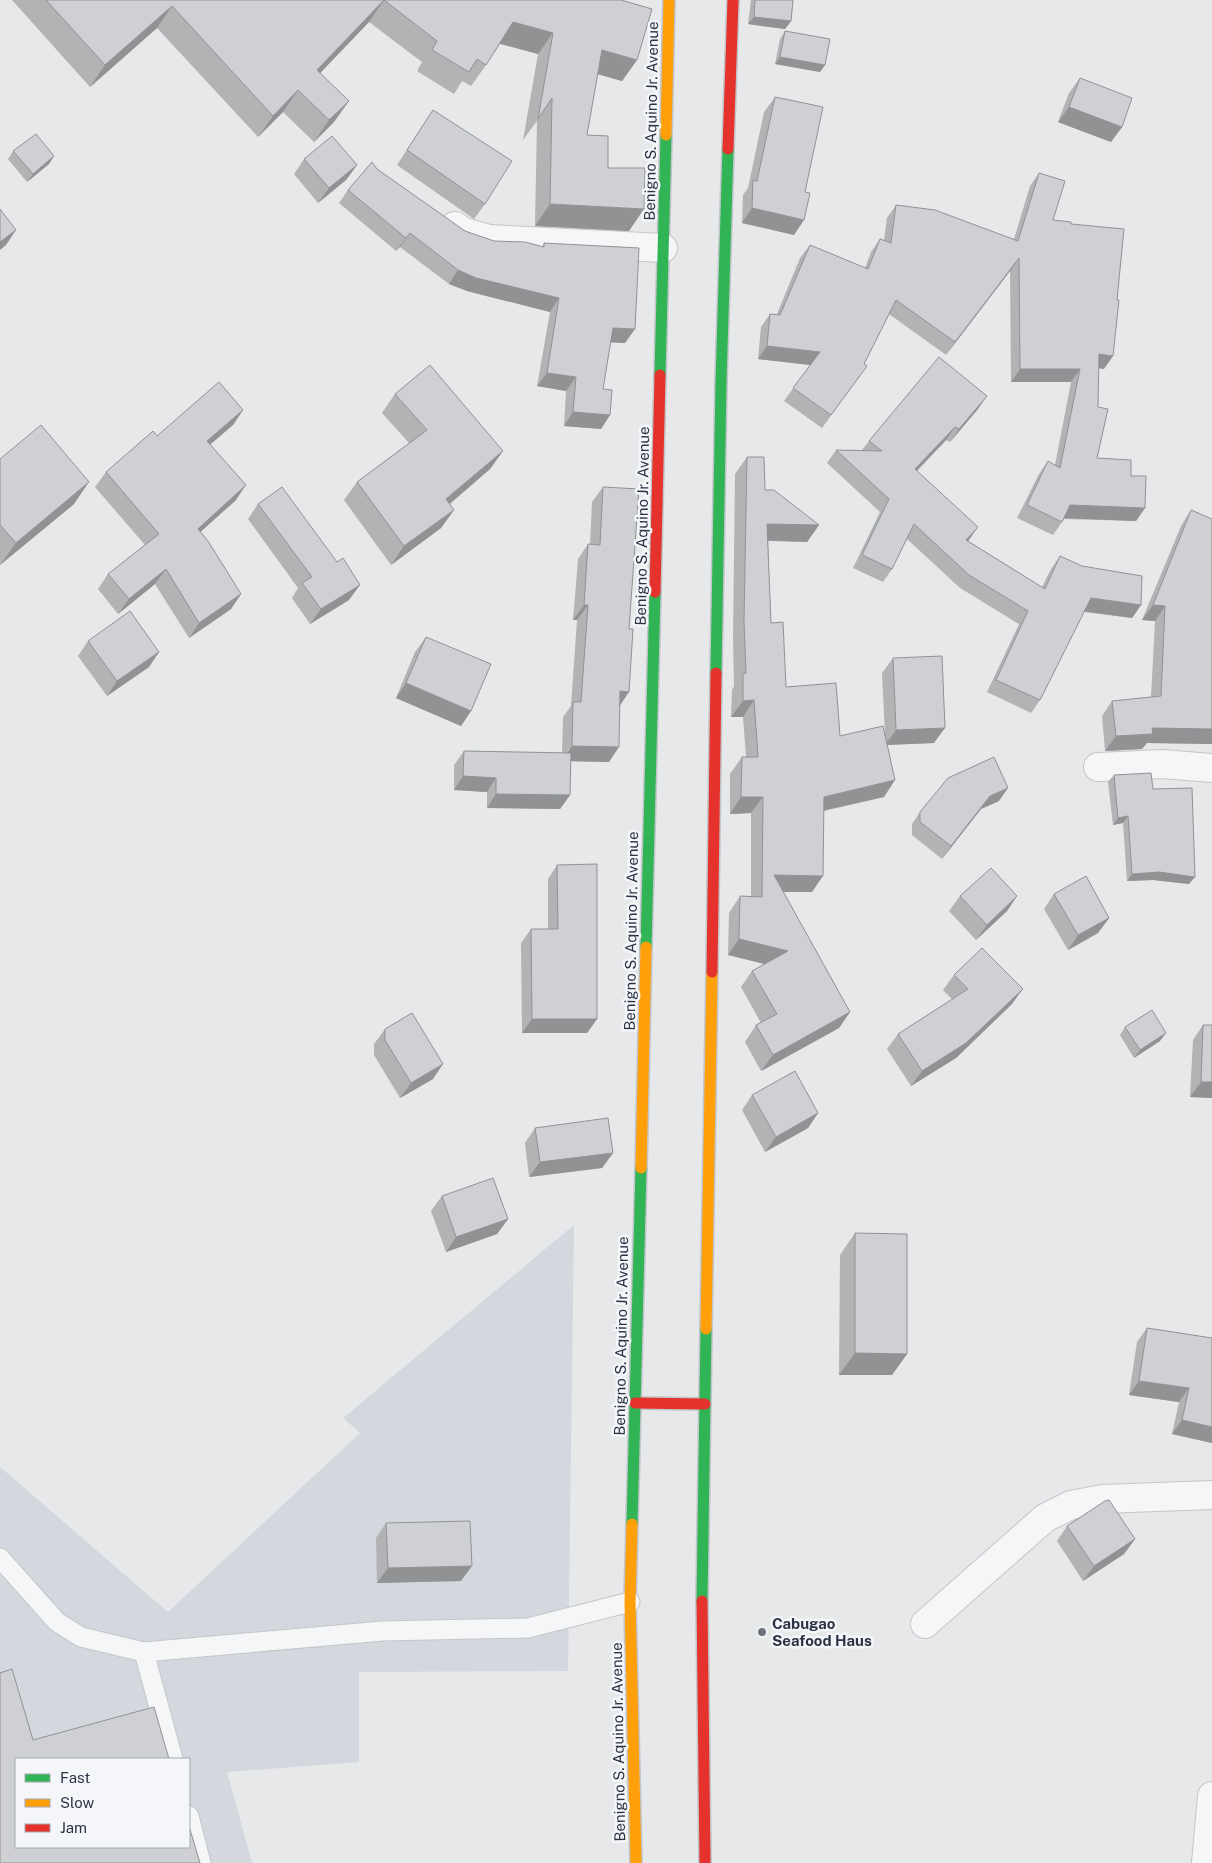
<svg xmlns="http://www.w3.org/2000/svg" width="1212" height="1863" font-family="'Public Sans',sans-serif">
	<rect width="100%" height="100%" fill="#e6e8ea"/>
	<path fill="#d4d7dd" fill-rule="evenodd" d="M574 1225 568 1671 359 1672V1762L227 1772 252 1863H0V1467L168 1612 360 1433 343 1418ZM16 1759H189V1847H16Z"/>
	<g fill="none" stroke-linecap="round" stroke-linejoin="round">
		<defs>
			<g id="lane">
				<path d="M0 1558 57 1622 81 1637 144 1652 383 1631 528 1628 630 1602"/>
				<path d="M144 1652 173 1759"/>
				<path d="M189 1816 201 1863"/>
			</g>
			<g id="street">
				<path d="M455 226 464 232 489 239 663 248"/>
				<path d="M1098 767 1162 764 1212 768"/>
				<path d="M925 1624 1045 1518 1071 1505 1102 1499 1212 1495"/>
				<path d="M1206 1863 1212 1796"/>
			</g>
			<g id="fast">
				<path d="M660 375 666 135"/>
				<path d="M716 673 721 383 728 149"/>
				<path d="M646 947 655 592"/>
				<path d="M632 1524 641 1168"/>
				<path d="M702 1601 706 1329"/>
			</g>
			<g id="slow">
				<path d="M666 135 669 0"/>
				<path d="M641 1168 646 947"/>
				<path d="M706 1329 712 972"/>
				<path d="M632 1524 630 1602 636 1863"/>
			</g>
			<g id="jam">
				<path d="M728 149 733 0"/>
				<path d="M655 592 660 375"/>
				<path d="M712 972 716 673"/>
				<path d="M635 1403 705 1404"/>
				<path d="M702 1601 705 1863"/>
			</g>
		</defs>
		<use href="#lane" stroke="#c4c6c8" stroke-width="21"/>
		<use href="#street" stroke="#c4c6c8" stroke-width="30"/>
		<use href="#fast" stroke="#c2c5c8" stroke-width="14"/>
		<use href="#slow" stroke="#c2c5c8" stroke-width="14"/>
		<use href="#jam" stroke="#c2c5c8" stroke-width="14"/>
		<use href="#lane" stroke="#f5f6f7" stroke-width="19"/>
		<use href="#street" stroke="#f5f6f7" stroke-width="28"/>
		<use href="#fast" stroke="#30b455" stroke-width="11"/>
		<use href="#slow" stroke="#ff9f0a" stroke-width="11"/>
		<use href="#jam" stroke="#e5322d" stroke-width="11"/>
	</g>
	<g fill="#b1b3b5">
		<path d="M12 0H621L637 60 622 81 597 74 587 135 608 168 629 231 535 226 537 121 523 140 538 54 500 44 486 65 471 86 462 81 454 94 417 71 422 62 369 22 320 73 334 122 314 142 283 112 258 137 157 28 90 87Z"/>
		<path d="M751 0H793L791 21 785 29 748 24Z"/>
		<path d="M785 31 825 65 820 72 775 64 780 39Z"/>
		<path d="M1080 78 1122 127 1111 142 1058 122 1069 93Z"/>
		<path d="M775 97 794 235 742 223 743 195 748 188 764 112Z"/>
		<path d="M433 110 485 204 474 219 397 165Z"/>
		<path d="M13 151 54 156 49 164 27 182 8 159Z"/>
		<path d="M304 159 357 165 346 180 318 203 294 174Z"/>
		<path d="M377 169 465 231 494 241 542 247 544 243 625 343 610 342 603 389 610 415 601 429 564 426 566 391 537 386 550 312 467 291 449 284 400 247 396 251 339 203 348 190Z"/>
		<path d="M1039 173 1053 220 1071 224 1104 369 1098 368 1097 458 1131 476 1145 508 1136 521 1064 519 1053 535 1017 518 1039 474 1048 461 1055 465 1071 382H1011L1010 271 946 355 889 314 864 364 867 366 822 428 784 401 810 365 758 359 761 327 770 314H777L800 258 810 245 865 268 871 252 880 239 884 240 887 218 896 205 1014 239 1030 186Z"/>
		<path d="M395 394 503 451 490 469 450 504 454 510 441 528 391 565 344 500 357 482 409 443 382 413Z"/>
		<path d="M978 409 950 442 946 440 917 471 968 541 1042 587 1051 569 1060 556 1141 605 1132 618 1084 612 1040 700 1031 713 987 692 1019 624 960 588 907 539 892 569 883 582 853 568 880 512 827 463 836 450H862L869 441Z"/>
		<path d="M243 410 233 425 210 445 236 500 200 532 241 594 231 609 189 638 155 584 118 614 98 589 108 574 145 545 95 487 106 472 157 436Z"/>
		<path d="M747 457 765 490 819 525 807 542 768 541 771 623 786 687 840 736 885 735 882 673 893 658 934 743 887 745 884 797 824 811 812 892H783L850 1012 839 1028 761 1071 745 1042 756 1025 761 1023 741 987 752 971 764 964 728 955 729 913 740 896 751 897V813L730 814V774L742 757H746L743 717H731L732 690 734 686 733 638 735 474Z"/>
		<path d="M0 459 74 504 0 565Z"/>
		<path d="M603 487 620 705 609 762 570 761V795L560 809 487 808V792L454 790V765L464 751 562 753 563 717 571 706 577 620H573L578 559 588 544H590L592 502Z"/>
		<path d="M258 504 337 562 349 600 310 624 292 598 298 588 248 519Z"/>
		<path d="M1191 510 1212 744 1147 743 1142 749 1105 751 1102 716 1112 701 1151 697 1155 621 1142 620 1181 526Z"/>
		<path d="M426 637 471 711 461 726 396 698 415 652Z"/>
		<path d="M88 641 159 652 149 667 107 696 78 656Z"/>
		<path d="M1114 775 1153 789 1189 884 1153 880 1127 881 1123 823 1113 825 1108 782Z"/>
		<path d="M999 801 981 809 942 859 912 835V824L920 812Z"/>
		<path d="M557 865 597 1019 587 1033H522L521 943 531 929H548V879Z"/>
		<path d="M1054 894 1109 918 1098 933 1068 950 1044 909Z"/>
		<path d="M960 896H1017L1007 911 976 940 949 911Z"/>
		<path d="M954 975 1012 1004 956 1058 911 1086 887 1049 898 1034 952 999 943 990Z"/>
		<path d="M1203 1025 1212 1098 1190 1097 1193 1040Z"/>
		<path d="M1125 1027 1160 1041 1134 1058 1120 1035Z"/>
		<path d="M385 1029 433 1079 400 1098 374 1055V1044Z"/>
		<path d="M752 1095 818 1113 808 1128 765 1152 742 1110Z"/>
		<path d="M535 1128 613 1153 602 1168 529 1177 525 1143Z"/>
		<path d="M442 1196 508 1219 497 1234 446 1252 431 1211Z"/>
		<path d="M855 1233 907 1354 892 1375H839L840 1255Z"/>
		<path d="M1147 1328 1212 1338V1443L1172 1434 1179 1402 1129 1395 1137 1342Z"/>
		<path d="M386 1523 461 1581 377 1583 376 1538Z"/>
		<path d="M1067 1526 1135 1539 1124 1554 1083 1581 1057 1541Z"/>
	</g>
	<g fill="#909294">
		<path d="M384 0 369 22 302 92 317 70Z"/>
		<path d="M172 6 157 28 90 87 105 65Z"/>
		<path d="M754 17 791 21 785 29 748 24Z"/>
		<path d="M513 22 553 33 538 54 498 43Z"/>
		<path d="M602 50 637 60 622 81 587 71Z"/>
		<path d="M780 57 825 65 820 72 775 64Z"/>
		<path d="M298 90 283 112 258 137 273 116Z"/>
		<path d="M349 101 334 122 314 142 329 120Z"/>
		<path d="M1069 107 1122 127 1111 142 1058 122Z"/>
		<path d="M54 156 49 164 27 182 33 174Z"/>
		<path d="M357 165 346 180 318 203 329 188Z"/>
		<path d="M550 204 644 209 629 231 535 226Z"/>
		<path d="M752 208 804 220 794 235 742 223Z"/>
		<path d="M16 230 6 245 0 250V242Z"/>
		<path d="M410 233 400 247 396 251 406 238Z"/>
		<path d="M1019 258 1010 271 946 355 955 342Z"/>
		<path d="M458 270 559 298 550 312 467 291 449 284Z"/>
		<path d="M613 328 635 329 625 343 603 342Z"/>
		<path d="M767 346 820 352 811 365 758 359Z"/>
		<path d="M1099 354 1113 356 1104 369 1089 367Z"/>
		<path d="M1020 369H1080L1071 382H1011Z"/>
		<path d="M547 373 576 377 566 391 537 386Z"/>
		<path d="M987 396 978 409 950 442 959 429Z"/>
		<path d="M243 410 233 425 196 456 207 441Z"/>
		<path d="M573 412 610 415 601 429 564 426Z"/>
		<path d="M955 427 946 440 906 482 915 469Z"/>
		<path d="M503 451 490 469 433 518 446 499Z"/>
		<path d="M89 482 74 504 0 565 16 543Z"/>
		<path d="M246 485 236 500 187 544 198 529Z"/>
		<path d="M1070 505 1145 508 1136 521 1061 518Z"/>
		<path d="M454 510 441 528 391 565 404 546Z"/>
		<path d="M767 524 819 525 807 542 756 540Z"/>
		<path d="M978 527 969 540 957 553 966 540Z"/>
		<path d="M166 569 155 584 118 614 129 599Z"/>
		<path d="M360 585 349 600 310 624 321 609Z"/>
		<path d="M241 594 231 609 189 638 199 623Z"/>
		<path d="M1091 598 1141 605 1132 618 1082 611Z"/>
		<path d="M584 605H588L577 620H573Z"/>
		<path d="M1153 605 1165 606 1155 621 1142 620Z"/>
		<path d="M159 652 149 667 107 696 117 681Z"/>
		<path d="M406 683 471 711 461 726 396 698Z"/>
		<path d="M620 691 629 692 619 707Z"/>
		<path d="M754 700 743 717H731L743 701Z"/>
		<path d="M945 728 934 743 885 745 896 730Z"/>
		<path d="M1152 728 1212 729V744L1147 743 1142 749 1105 751 1116 736Z"/>
		<path d="M572 746 619 747 609 762 562 761Z"/>
		<path d="M463 776 496 778 487 792 454 790Z"/>
		<path d="M895 780 884 797 812 813 824 797Z"/>
		<path d="M1008 788 999 801 981 809 942 859 951 846 990 796Z"/>
		<path d="M496 794 570 795 560 809 487 808Z"/>
		<path d="M741 797H763L751 813 730 814Z"/>
		<path d="M1128 816 1123 823 1113 825 1118 818Z"/>
		<path d="M1159 872 1195 877 1189 884 1153 880 1127 881 1132 874Z"/>
		<path d="M774 875 823 876 812 892H762Z"/>
		<path d="M1017 896 1007 911 976 940 987 925Z"/>
		<path d="M1109 918 1098 933 1068 950 1078 935Z"/>
		<path d="M739 939 788 951 777 967 728 955Z"/>
		<path d="M1023 989 1012 1004 956 1058 911 1086 922 1071Z"/>
		<path d="M850 1012 839 1028 761 1071 773 1055Z"/>
		<path d="M532 1019H597L587 1033H522Z"/>
		<path d="M1166 1033 1160 1041 1134 1058 1140 1050Z"/>
		<path d="M443 1064 433 1079 400 1098 411 1083Z"/>
		<path d="M1201 1082H1212V1098L1190 1097Z"/>
		<path d="M818 1113 808 1128 765 1152 776 1137Z"/>
		<path d="M613 1153 602 1168 529 1177 540 1162Z"/>
		<path d="M508 1219 497 1234 446 1252 456 1237Z"/>
		<path d="M855 1353 907 1354 892 1375H839Z"/>
		<path d="M1139 1381 1189 1388 1179 1402 1129 1395Z"/>
		<path d="M1182 1420 1212 1427V1443L1172 1434Z"/>
		<path d="M1135 1539 1124 1554 1083 1581 1094 1566Z"/>
		<path d="M472 1566 461 1581 377 1583 388 1568Z"/>
	</g>
	<g fill="#ced0d3" stroke="#909294">
		<path d="M46 0H621L652 9 637 60 602 50 587 135 608 136V168H645L644 209 550 204 552 98 538 119 553 33 513 22 486 65 477 59 469 72 432 50 437 41 384 0 317 70 349 101 329 120 298 90 273 116 172 6 105 65Z"/>
		<path d="M755 0H793L791 21 754 17Z"/>
		<path d="M785 31 830 39 825 65 780 57Z"/>
		<path d="M1080 78 1132 98 1122 127 1069 107Z"/>
		<path d="M775 97 823 107 805 192 810 193 804 220 752 208 753 180 757 181Z"/>
		<path d="M433 110 512 161 485 204 407 150Z"/>
		<path d="M36 134 54 156 33 174 13 151Z"/>
		<path d="M332 136 357 165 329 188 304 159Z"/>
		<path d="M372 162 377 169 465 231 494 241 525 242 544 247V243L639 248 635 329 613 328 603 389 612 390 610 415 573 412 576 377 547 373 559 298 476 278 458 270 410 233 406 238 348 190Z"/>
		<path d="M1039 173 1065 181 1053 220 1071 222V224L1124 229 1117 300H1119L1113 356 1099 354 1098 407 1108 409 1097 458 1131 460V476H1146L1145 508 1070 505 1062 522 1027 505 1048 461 1060 468 1080 369H1020L1019 258 955 342 896 300 864 364 867 366 831 415 793 388 820 352 767 346 770 314 780 315 810 245 868 269 880 239 891 243 896 205 935 210 1018 241Z"/>
		<path d="M0 209 16 230 0 242Z"/>
		<path d="M939 357 987 396 959 429 955 427 915 469 978 527 966 540 1045 589 1060 556 1082 566 1142 576 1141 605 1091 598 1040 700 996 680 1028 611 969 575 914 524 892 569 862 555 889 499 836 450 882 451 869 441Z"/>
		<path d="M430 365 503 451 446 499 454 510 404 546 357 482 427 430 395 394Z"/>
		<path d="M219 382 243 410 207 441 246 485 198 529 208 541 241 594 199 623 166 569 129 599 108 574 159 534 106 472 153 431 157 436Z"/>
		<path d="M41 425 89 482 16 543 0 525V459Z"/>
		<path d="M747 457H764L765 490H774L819 525 767 524 771 623 783 622 786 687 836 683 840 736 883 726 895 780 824 797 823 876 774 875 850 1012 773 1055 756 1025 777 1014 752 971 788 951 739 939 740 896 762 897 763 797H741L742 757H758L754 700 743 701V674L746 673 744 621Z"/>
		<path d="M282 487 337 562 343 558 360 585 321 609 302 583 312 577 258 504Z"/>
		<path d="M603 487 639 489 629 629H633L629 692 620 691 619 747 572 746 573 702H581L588 605H584L588 544 600 545Z"/>
		<path d="M1191 510 1212 519V729L1152 728 1153 734 1116 736 1112 701 1161 696 1165 606 1153 605Z"/>
		<path d="M130 611 159 652 117 681 88 641Z"/>
		<path d="M426 637 491 664 471 711 406 683Z"/>
		<path d="M942 656 945 728 896 730 893 658Z"/>
		<path d="M464 751 571 753 570 795 496 794V778L463 776Z"/>
		<path d="M994 757 1008 788 990 796 951 846 920 822V812L948 778Z"/>
		<path d="M1151 773 1153 789 1192 788 1195 877 1159 872 1132 874 1128 816 1118 818 1114 775Z"/>
		<path d="M597 864V1019H532L531 929H558L557 865Z"/>
		<path d="M991 868 1017 896 987 925 960 896Z"/>
		<path d="M1086 876 1109 918 1078 935 1054 894Z"/>
		<path d="M982 948 1023 989 966 1043 922 1071 898 1034 968 989 954 975Z"/>
		<path d="M1152 1010 1166 1033 1140 1050 1125 1027Z"/>
		<path d="M412 1013 443 1064 411 1083 385 1040V1029Z"/>
		<path d="M1203 1025H1212V1082H1201Z"/>
		<path d="M795 1071 818 1113 776 1137 752 1095Z"/>
		<path d="M608 1118 613 1153 540 1162 535 1128Z"/>
		<path d="M493 1178 508 1219 456 1237 442 1196Z"/>
		<path d="M855 1233 907 1234V1354L855 1353Z"/>
		<path d="M1147 1328 1212 1338V1427L1182 1420 1189 1388 1139 1381Z"/>
		<path d="M1109 1500 1135 1539 1094 1566 1067 1526 1105 1501Z"/>
		<path d="M470 1521 472 1566 388 1568 386 1523Z"/>
		<path d="M12 1669 33 1740 154 1707 169 1759H16V1847H189V1826L200 1863H0V1673Z"/>
	</g>
	<circle fill="#6c737f" stroke="#f4f6f9" stroke-width="2" cx="762" cy="1632" r="5"/>
	<g text-anchor="middle" dominant-baseline="central" stroke-width="5" stroke-linejoin="round" paint-order="stroke">
		<g font-size="15" fill="#2b3445" stroke="#f4f6f9">
			<text transform="translate(651 121) rotate(-89)">Benigno S. Aquino Jr. Avenue</text>
			<text transform="translate(642 526) rotate(-89)">Benigno S. Aquino Jr. Avenue</text>
			<text transform="translate(631 931) rotate(-89)">Benigno S. Aquino Jr. Avenue</text>
			<text transform="translate(621 1336) rotate(-89)">Benigno S. Aquino Jr. Avenue</text>
			<text transform="translate(618 1742) rotate(-91)">Benigno S. Aquino Jr. Avenue</text>
		</g>
		<g font-size="15" font-weight="bold" fill="#2b3445" stroke="#f4f6f9" text-anchor="start">
			<text x="772" y="1623">Cabugao<tspan x="772" dy="17">Seafood Haus</tspan></text>
		</g>
	</g>
	<rect x="15" y="1758" width="175" height="90" fill="#f4f6f9" stroke="#a4a8b1"/>
	<rect x="25" y="1774" width="25" height="8" fill="#30b455" stroke="#a4a8b1"/>
	<text x="60" y="1783" font-size="15" fill="#2b3445">Fast</text>
	<rect x="25" y="1799" width="25" height="8" fill="#ff9f0a" stroke="#a4a8b1"/>
	<text x="60" y="1808" font-size="15" fill="#2b3445">Slow</text>
	<rect x="25" y="1824" width="25" height="8" fill="#e5322d" stroke="#a4a8b1"/>
	<text x="60" y="1833" font-size="15" fill="#2b3445">Jam</text>
</svg>
